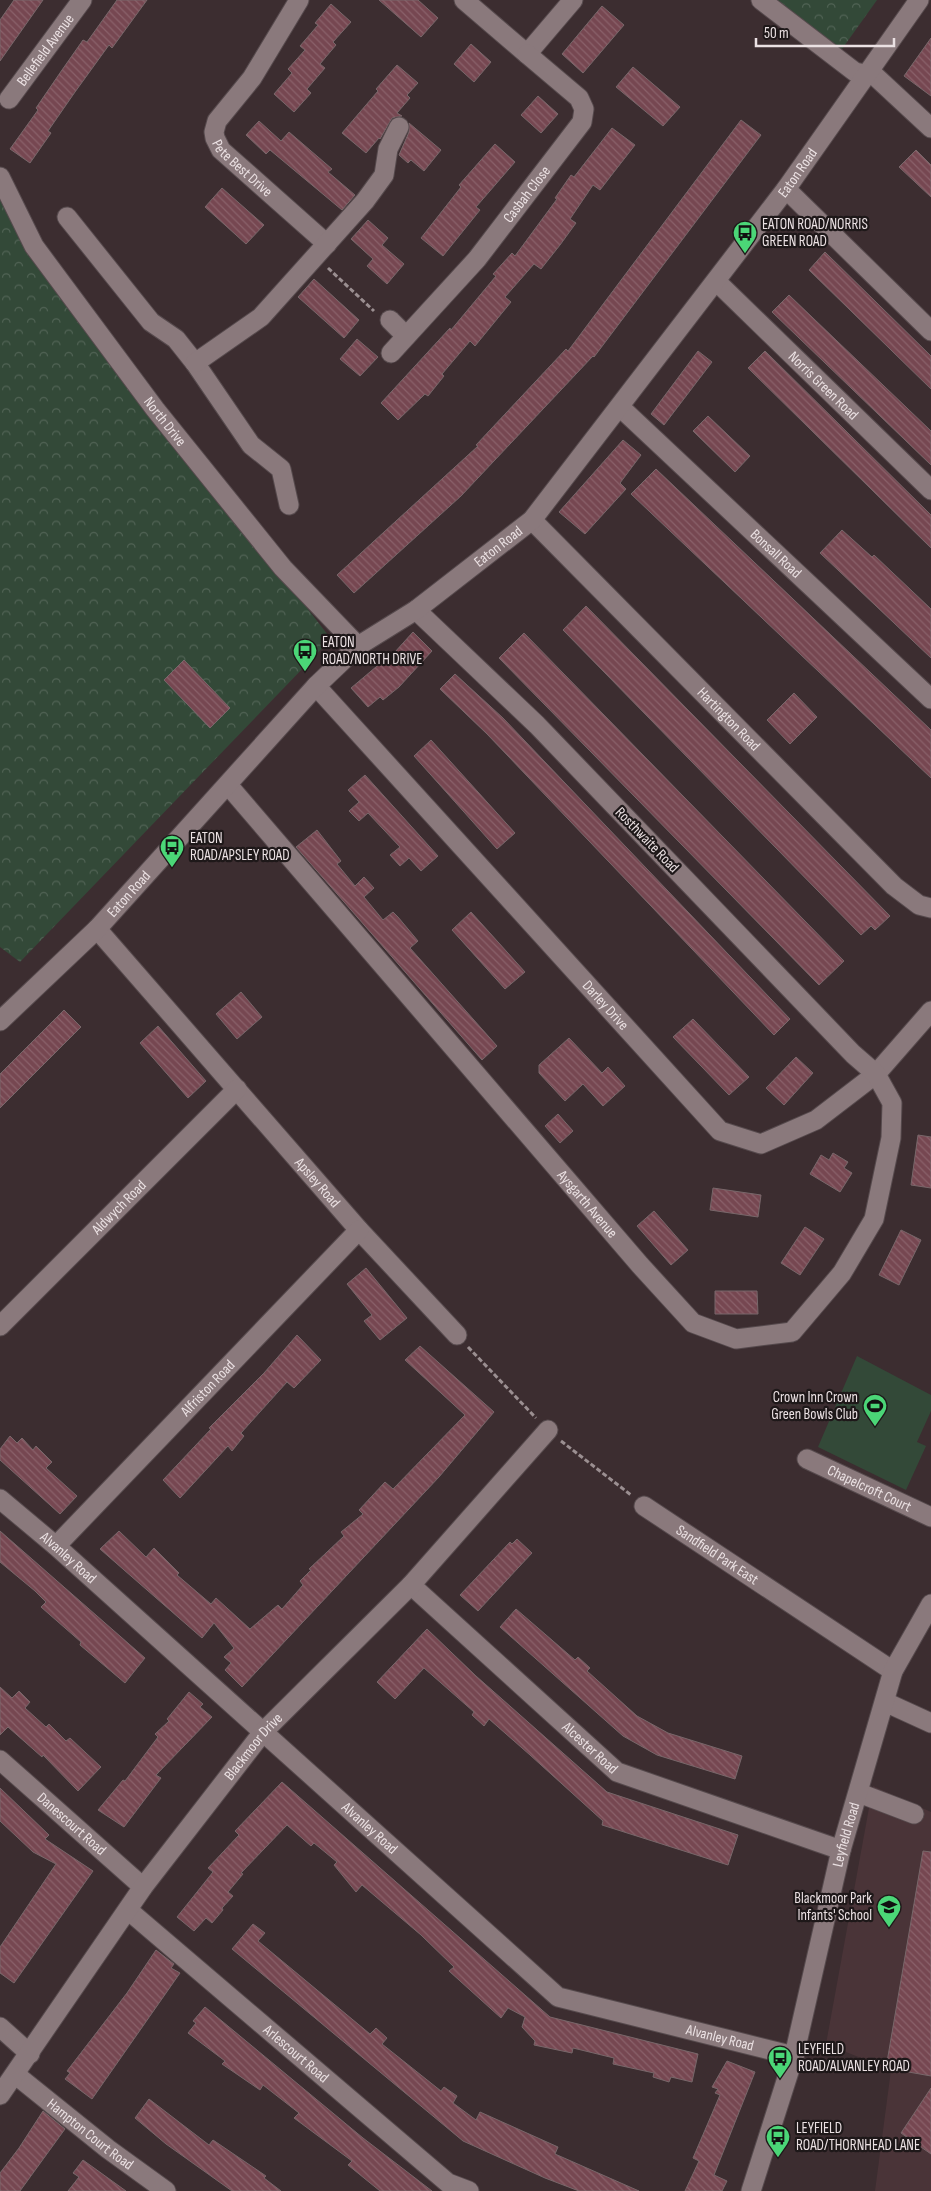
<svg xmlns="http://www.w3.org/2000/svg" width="931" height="2191" font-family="'Sofia Sans Condensed',sans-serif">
	<defs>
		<pattern id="forest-crowns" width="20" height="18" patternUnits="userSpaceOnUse" patternTransform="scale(1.25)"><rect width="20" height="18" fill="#334938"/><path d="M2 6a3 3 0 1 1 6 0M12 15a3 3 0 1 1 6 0" fill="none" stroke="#516355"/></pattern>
		<pattern id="building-back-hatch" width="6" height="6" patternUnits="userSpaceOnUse" patternTransform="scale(1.25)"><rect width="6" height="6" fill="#764751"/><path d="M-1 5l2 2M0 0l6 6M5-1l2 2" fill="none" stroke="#8a616a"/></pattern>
	</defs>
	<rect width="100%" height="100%" fill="#3c2d30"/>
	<path fill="#4a3438" d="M873 1786 931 1812V2191H875L891 2070 826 2044Z"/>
	<path fill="#334938" d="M857 1356 931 1395V1411L917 1442 926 1446 906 1490 818 1447Z"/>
	<g fill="url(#forest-crowns)">
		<path d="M773 0H877L842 49Z"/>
		<path d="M0 192 35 256 331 639 20 962 0 947Z"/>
	</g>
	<g fill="url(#building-back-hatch)" stroke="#78676a">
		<path d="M14 0H43L0 61V20Z"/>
		<path d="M117 0H147L112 48 109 45 75 92 48 131 51 133 30 163 10 149 38 110 36 108 62 70 83 40 87 42Z"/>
		<path d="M379 0H418L438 18 421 37Z"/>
		<path d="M331 4 351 22 333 42 336 45 320 64 325 68 307 89 311 93 294 112 274 94 292 73 288 69 305 50 300 46 318 25 315 23Z"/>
		<path d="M602 6 624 25 583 73 562 54Z"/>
		<path d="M931 38V96L904 76Z"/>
		<path d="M471 44 491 62 474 82 454 64Z"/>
		<path d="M397 65 418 83 407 95 410 98 397 113 402 116 392 118 380 139 379 138 366 153 342 133 378 91 376 89Z"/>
		<path d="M633 67 680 107 663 126 616 87Z"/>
		<path d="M538 96 558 114 541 133 521 115Z"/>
		<path d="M741 120 761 135 594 357 593 356 461 496 354 593 337 575 478 446 476 445 566 349 568 351Z"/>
		<path d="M259 121 281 141 289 132 332 169 328 172 355 195 342 210 270 150 266 154 246 135Z"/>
		<path d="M409 123 441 150 424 171 411 160 408 163 399 155 409 132Z"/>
		<path d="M612 128 635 145 600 190 593 185 570 219 576 223 560 245 541 269 534 264 505 297 511 302 475 346 470 341 442 374 444 376 428 396 425 394 398 420 381 403 450 328 451 330 496 276 493 274 512 253 515 256 557 199 555 198 571 175 574 177Z"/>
		<path d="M495 144 515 162 476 207 480 210 443 256 421 238 461 187 459 185Z"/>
		<path d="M916 150 931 165V197L899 167Z"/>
		<path d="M222 188 264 225 246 244 205 207Z"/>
		<path d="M368 220 388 238 382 245 404 264 387 284 367 266 373 259 351 239Z"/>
		<path d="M825 252 931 356V389L809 270Z"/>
		<path d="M314 279 359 320 344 338 298 297Z"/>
		<path d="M789 295 931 431V465L772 312Z"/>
		<path d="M357 339 378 357 360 376 340 359Z"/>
		<path d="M698 351 712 362 664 425 651 414Z"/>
		<path d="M765 351 931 515V548L748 368Z"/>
		<path d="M708 416 750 456 735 472 693 431Z"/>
		<path d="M623 440 641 455 620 483 626 489 585 534 559 512Z"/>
		<path d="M656 469 931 730V778L631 494Z"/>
		<path d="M842 530 872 557 874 555 931 609V658L820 553Z"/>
		<path d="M586 606 890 916 875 930 871 926 861 935 563 630Z"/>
		<path d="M413 632 432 651 399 687 383 700 380 697 368 707 351 688 383 661 385 663Z"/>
		<path d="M524 633 844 961 819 985 499 658Z"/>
		<path d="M184 660 230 708 210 728 164 680Z"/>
		<path d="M455 674 503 718 790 1019 774 1035 487 734 440 689Z"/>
		<path d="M794 693 817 717 790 744 767 720Z"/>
		<path d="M431 740 515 833 497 849 414 756Z"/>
		<path d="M365 775 438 856 421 871 409 858 400 866 390 855 400 847 368 813 359 821 349 811 359 802 348 790Z"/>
		<path d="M317 830 341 861 337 864 355 886 364 877 374 888 364 897 383 920 393 912 398 917 418 941 410 948 497 1046 482 1060 296 847Z"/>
		<path d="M471 912 525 972 505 989 452 930Z"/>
		<path d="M241 992 262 1017 237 1039 216 1014Z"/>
		<path d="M64 1010 81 1027 0 1108V1074Z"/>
		<path d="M693 1019 749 1077 729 1095 673 1037Z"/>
		<path d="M158 1026 206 1081 188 1098 140 1043Z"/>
		<path d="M569 1038 602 1073 608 1067 625 1086 603 1106 583 1084 565 1101 539 1073V1065Z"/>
		<path d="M796 1057 813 1073 784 1105 766 1088Z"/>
		<path d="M558 1114 573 1131 560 1143 545 1126Z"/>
		<path d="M918 1135 931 1137V1188L911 1185Z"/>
		<path d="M833 1153 848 1162 844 1168 852 1173 840 1192 810 1174 821 1155 829 1160Z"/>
		<path d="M713 1188 761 1195 758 1217 710 1210Z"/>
		<path d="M654 1211 688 1250 671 1265 637 1226Z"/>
		<path d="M805 1227 824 1239 800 1275 781 1263Z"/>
		<path d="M901 1230 921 1240 899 1285 879 1275Z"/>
		<path d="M366 1268 407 1318 380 1340 364 1321 372 1315 347 1284Z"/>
		<path d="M715 1291H757L758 1314H715Z"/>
		<path d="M297 1335 321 1360 294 1388 287 1382 241 1433 244 1436 232 1451 228 1446 180 1498 163 1480 211 1429 209 1428 264 1373Z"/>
		<path d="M420 1346 494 1412 439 1477 242 1687 225 1670 231 1663 224 1657 234 1648 214 1623 202 1638 100 1549 119 1531 146 1557 154 1548 179 1573 177 1575 211 1604 216 1598 250 1629 278 1605 282 1609 303 1585 300 1581 311 1570 309 1569 344 1536 341 1532 363 1514 359 1510 385 1482 393 1489 465 1415 405 1360Z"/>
		<path d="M10 1436 17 1443 22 1438 33 1450 36 1446 52 1462 46 1468 77 1496 60 1514 0 1460V1449Z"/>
		<path d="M0 1531 145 1658 125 1683 80 1645 81 1642 41 1607 46 1602 35 1591 0 1562Z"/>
		<path d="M517 1539 532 1553 478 1611 460 1595 510 1542 512 1544Z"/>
		<path d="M516 1609 575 1660 578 1657 590 1668 587 1671 637 1716 668 1733 742 1756 735 1779 657 1755 623 1736 500 1627Z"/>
		<path d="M427 1629 476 1676 607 1792 738 1835 728 1865 602 1825 603 1821 530 1755 489 1719 484 1726 472 1715 474 1712 424 1668 395 1699 377 1682Z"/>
		<path d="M0 1687 12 1698 19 1691 30 1702 25 1708 46 1727 49 1724 66 1741 70 1738 101 1767 78 1791 43 1755 42 1757 8 1727 0 1735Z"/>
		<path d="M189 1692 203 1704 200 1707 212 1717 156 1775 161 1778 124 1827 98 1810 123 1780 125 1781 158 1737 155 1734 169 1721 167 1719Z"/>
		<path d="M282 1782 550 2017 698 2054 692 2082 671 2077 669 2082 653 2077 654 2073 613 2064 614 2058 573 2048 572 2053 534 2045 535 2041 522 2027 525 2017 508 2008 501 2018 449 1971 454 1967 421 1935 362 1885 356 1892 334 1865 337 1862 314 1843 311 1846 287 1825 241 1873 243 1874 228 1892 233 1896 222 1908 223 1910 212 1923 206 1918 194 1931 177 1917 213 1872 208 1868 239 1835 235 1831Z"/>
		<path d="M0 1788 49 1835 45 1839 93 1871 14 1983 0 1973V1947L56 1864 33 1852 0 1821Z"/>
		<path d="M923 1851 931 1852V2076L886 2068Z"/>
		<path d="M253 1924 265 1933 258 1941 370 2034 376 2028 387 2038 382 2044 441 2091 444 2087 457 2096 453 2103 476 2120 480 2112 558 2147 555 2154 639 2191H579L545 2178 463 2141 232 1949Z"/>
		<path d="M156 1950 174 1964 171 1968 180 1973 92 2099 65 2079 70 2073 67 2071 127 1993Z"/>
		<path d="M205 2007 363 2138 432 2191H380L348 2165 352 2161 294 2118 299 2113 263 2085 260 2090 222 2064 225 2061 188 2033 196 2023 193 2021Z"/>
		<path d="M727 2061 755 2072 714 2175 727 2181 722 2191H685L699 2161 693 2158 720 2095 715 2093 718 2089 712 2087Z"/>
		<path d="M931 2088V2154L901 2133Z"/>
		<path d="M149 2099 209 2145 213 2140 266 2176 264 2178 281 2191H232L166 2144 135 2118Z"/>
		<path d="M43 2111 65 2129 20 2191H0V2173L19 2148Z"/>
		<path d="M83 2160 126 2191H68L79 2177 73 2173Z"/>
	</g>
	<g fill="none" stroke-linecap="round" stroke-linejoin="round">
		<defs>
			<g id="minor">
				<path id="s1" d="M299 0 252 78 217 121 214 132 215 138 221 150 327 244"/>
				<path d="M464 0 527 54 573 0"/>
				<path d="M761 0 855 72 875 76 931 128"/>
				<path id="s2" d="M9 99 82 0"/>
				<path id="s3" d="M0 177 34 246 155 409 283 568 358 646"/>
				<path d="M786 189 931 331"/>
				<path d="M67 217 151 322 176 339 195 363 251 445 281 469 289 505"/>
				<path id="s4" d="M716 281 931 490"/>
				<path d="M390 320 406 336"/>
				<path id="s5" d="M391 353 477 259 582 122 584 109 579 98 527 54"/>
				<path d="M195 363 261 317 365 201 384 175 388 149 399 127"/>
				<path id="s6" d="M620 407 931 699"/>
				<path id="s7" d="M532 520 894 886 919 905 931 908"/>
				<path id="s8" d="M316 686 720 1131 761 1144 816 1120 876 1074 931 1011"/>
				<path id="s9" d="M228 785 640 1265 693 1323 736 1339 792 1332 842 1273 874 1219 891 1138 892 1103 876 1074 853 1054 537 725 416 610"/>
				<path id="s10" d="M97 929 359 1230 457 1335"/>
				<path id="s11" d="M0 1021 97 929 316 686 358 646 416 610 532 520 786 189 919 0"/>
				<path id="s12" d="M0 1326 237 1089"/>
				<path id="s13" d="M807 1459 931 1517"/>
				<path id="s14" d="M0 1499 56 1546 558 1997 794 2056"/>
				<path id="s15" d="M644 1506 893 1671"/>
				<path id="s16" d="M56 1546 359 1230"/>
				<path id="s17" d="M411 1585 617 1772 841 1850"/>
				<path d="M885 1702 931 1723"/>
				<path id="s18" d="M0 1760 143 1887"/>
				<path d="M859 1793 914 1814"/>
				<path id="s19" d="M128 1910 448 2183 469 2191"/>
				<path d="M0 2027 30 2054"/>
				<path id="s20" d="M16 2075 108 2149 166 2191"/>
				<path id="s21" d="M0 2095 143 1887 263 1732 411 1585 548 1430"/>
				<path id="s22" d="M751 2191 794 2056 841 1850 893 1671 931 1604"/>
			</g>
		</defs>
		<use href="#minor" stroke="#564a4d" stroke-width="21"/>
		<g stroke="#9b8f91" stroke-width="3" stroke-dasharray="5 2.5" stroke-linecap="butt">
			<path d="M328 268 374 311"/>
			<path d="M468 1347 536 1418"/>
			<path d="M561 1441 631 1495"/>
		</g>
		<use href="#minor" stroke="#8a797c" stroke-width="19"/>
	</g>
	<defs>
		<symbol id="bus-pin" viewBox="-11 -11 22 30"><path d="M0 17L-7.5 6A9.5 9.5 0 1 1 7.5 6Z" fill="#4bd677" stroke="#1e1819"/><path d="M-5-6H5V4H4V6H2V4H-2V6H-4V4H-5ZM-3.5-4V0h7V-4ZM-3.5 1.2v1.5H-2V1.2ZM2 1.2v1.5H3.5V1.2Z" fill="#111"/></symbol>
		<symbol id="stadium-pin" viewBox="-11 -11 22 30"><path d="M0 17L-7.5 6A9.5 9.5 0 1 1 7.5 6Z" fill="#4bd677" stroke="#1e1819"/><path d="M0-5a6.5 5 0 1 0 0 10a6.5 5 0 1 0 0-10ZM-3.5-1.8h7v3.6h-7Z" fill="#111"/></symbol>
		<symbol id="school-pin" viewBox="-11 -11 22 30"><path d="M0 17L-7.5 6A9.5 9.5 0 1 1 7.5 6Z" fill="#4bd677" stroke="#1e1819"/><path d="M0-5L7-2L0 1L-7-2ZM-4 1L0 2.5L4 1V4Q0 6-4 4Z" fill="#111"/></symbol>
	</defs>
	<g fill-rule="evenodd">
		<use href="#bus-pin" x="731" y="219" width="28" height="38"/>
		<use href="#bus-pin" x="291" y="637" width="28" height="38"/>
		<use href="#bus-pin" x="158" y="833" width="28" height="38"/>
		<use href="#stadium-pin" x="861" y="1392" width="28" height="38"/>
		<use href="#school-pin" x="875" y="1893" width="28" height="38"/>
		<use href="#bus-pin" x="766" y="2044" width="28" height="38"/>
		<use href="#bus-pin" x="764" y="2123" width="28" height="38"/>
	</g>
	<g text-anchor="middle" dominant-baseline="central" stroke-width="4.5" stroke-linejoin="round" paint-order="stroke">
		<g font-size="15" fill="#ebe1e3" stroke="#1e1819">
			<text stroke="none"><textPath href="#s2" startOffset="61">Bellefield Avenue</textPath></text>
			<text stroke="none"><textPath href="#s1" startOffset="205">Pete Best Drive</textPath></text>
			<text stroke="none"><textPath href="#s11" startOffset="1171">Eaton Road</textPath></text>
			<text stroke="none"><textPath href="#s5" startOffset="209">Casbah Close</textPath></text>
			<text stroke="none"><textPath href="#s4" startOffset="150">Norris Green Road</textPath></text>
			<text stroke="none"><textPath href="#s3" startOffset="296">North Drive</textPath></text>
			<text stroke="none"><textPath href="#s11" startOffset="691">Eaton Road</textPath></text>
			<text stroke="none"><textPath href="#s6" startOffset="214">Bonsall Road</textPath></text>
			<text stroke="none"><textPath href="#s7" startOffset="280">Hartington Road</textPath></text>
			<text transform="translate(647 840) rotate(46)">Rosthwaite Road</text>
			<text stroke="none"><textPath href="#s11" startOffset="181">Eaton Road</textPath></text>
			<text stroke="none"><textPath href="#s8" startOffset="431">Darley Drive</textPath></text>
			<text stroke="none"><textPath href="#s10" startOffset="336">Apsley Road</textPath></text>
			<text stroke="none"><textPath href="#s9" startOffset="552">Aysgarth Avenue</textPath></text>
			<text stroke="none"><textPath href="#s12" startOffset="168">Aldwych Road</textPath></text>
			<text stroke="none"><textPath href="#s16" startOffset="219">Alfriston Road</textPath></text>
			<text stroke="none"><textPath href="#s13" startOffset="69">Chapelcroft Court</textPath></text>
			<text stroke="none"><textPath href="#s15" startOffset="88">Sandfield Park East</textPath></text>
			<text stroke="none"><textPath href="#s14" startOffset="90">Alvanley Road</textPath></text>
			<text stroke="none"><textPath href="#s21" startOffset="431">Blackmoor Drive</textPath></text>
			<text stroke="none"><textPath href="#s17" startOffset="242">Alcester Road</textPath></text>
			<text stroke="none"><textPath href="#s18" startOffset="96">Danescourt Road</textPath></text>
			<text stroke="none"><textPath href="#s14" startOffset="495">Alvanley Road</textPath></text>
			<text stroke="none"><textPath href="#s22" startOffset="369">Leyfield Road</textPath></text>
			<text stroke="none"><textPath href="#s14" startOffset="915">Alvanley Road</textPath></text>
			<text stroke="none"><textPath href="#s19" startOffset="221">Arlescourt Road</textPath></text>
			<text stroke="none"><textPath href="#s20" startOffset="95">Hampton Court Road</textPath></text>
		</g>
		<g font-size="15" fill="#ebe1e3" stroke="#1e1819" text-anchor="start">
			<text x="762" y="224">EATON ROAD/NORRIS<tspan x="762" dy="17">GREEN ROAD</tspan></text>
			<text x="322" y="642">EATON<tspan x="322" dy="17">ROAD/NORTH DRIVE</tspan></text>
			<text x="190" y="838">EATON<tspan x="190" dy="17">ROAD/APSLEY ROAD</tspan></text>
			<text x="858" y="1397" text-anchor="end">Crown Inn Crown<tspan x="858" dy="17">Green Bowls Club</tspan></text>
			<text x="872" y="1898" text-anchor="end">Blackmoor Park<tspan x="872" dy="17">Infants' School</tspan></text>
			<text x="798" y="2049">LEYFIELD<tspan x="798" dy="17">ROAD/ALVANLEY ROAD</tspan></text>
			<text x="796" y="2128">LEYFIELD<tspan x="796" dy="17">ROAD/THORNHEAD LANE</tspan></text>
		</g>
	</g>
	<path d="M756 38v8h138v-8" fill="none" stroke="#ebe1e3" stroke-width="2.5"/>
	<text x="764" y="38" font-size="15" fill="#ebe1e3" stroke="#1e1819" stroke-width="4" paint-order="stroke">50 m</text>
</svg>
